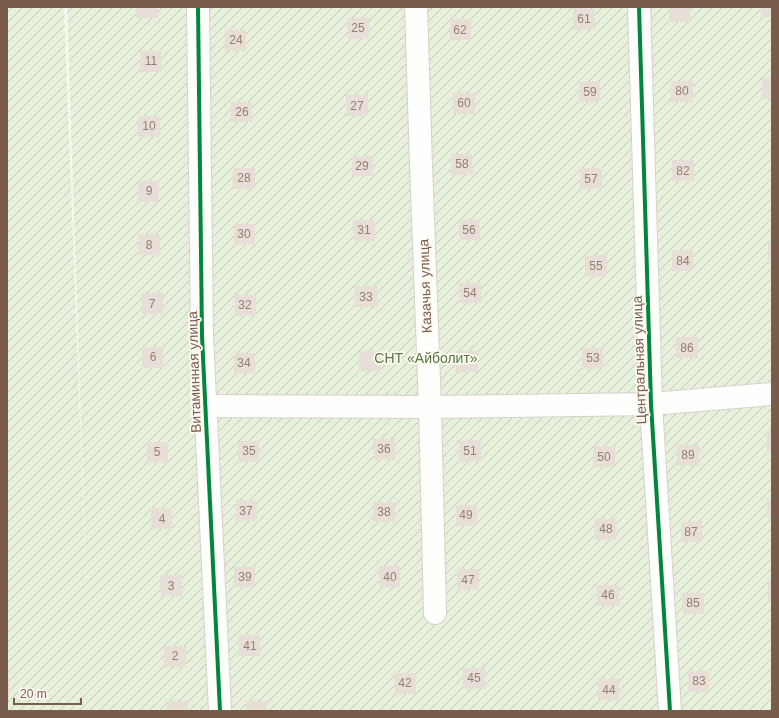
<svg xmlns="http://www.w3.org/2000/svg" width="779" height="718" font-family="Arial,sans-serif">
	<defs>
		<pattern id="garden-furrows" width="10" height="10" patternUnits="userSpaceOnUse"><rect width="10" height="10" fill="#e7f0db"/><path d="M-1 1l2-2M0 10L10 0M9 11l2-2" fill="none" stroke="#c0c6b4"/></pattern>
	</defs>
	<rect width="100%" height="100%" fill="#f9f5f0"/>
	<path fill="url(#garden-furrows)" d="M7 7H64L87 602 67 7H772V711H7Z"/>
	<g fill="#e6ded7">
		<rect x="136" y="7" width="22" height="11"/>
		<path d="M669 7H690L691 22H669Z"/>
		<rect x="761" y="7" width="11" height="10"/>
		<path d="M573 8 594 9 595 29 573 30Z"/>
		<path d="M347 18H369V39H348Z"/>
		<rect x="450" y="19" width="21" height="21"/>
		<rect x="225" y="30" width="21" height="21"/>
		<rect x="140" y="51" width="21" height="21"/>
		<rect x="762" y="78" width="10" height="21"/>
		<path d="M600 81V102H579V82Z"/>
		<rect x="671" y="81" width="22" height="21"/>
		<rect x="453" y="93" width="22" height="21"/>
		<path d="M346 95H368V116H347Z"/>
		<rect x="231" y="102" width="21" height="20"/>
		<rect x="138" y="116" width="22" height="21"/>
		<path d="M451 154H472L473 175H451Z"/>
		<rect x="352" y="156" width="21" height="20"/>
		<rect x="672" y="160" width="22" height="21"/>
		<rect x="233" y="168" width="22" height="21"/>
		<rect x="580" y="168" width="22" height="21"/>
		<rect x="138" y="181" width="21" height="21"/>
		<path d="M480 219V241L459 240V220Z"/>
		<rect x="353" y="220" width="22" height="21"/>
		<path d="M234 224H255V244L234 245Z"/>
		<rect x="138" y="234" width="22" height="21"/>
		<rect x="768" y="242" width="4" height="21"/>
		<rect x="672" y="250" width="21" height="21"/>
		<path d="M607 255V277L585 276V256Z"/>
		<path d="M459 283H481V303H460Z"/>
		<rect x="355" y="286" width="22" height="21"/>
		<path d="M141 293H163V314H142Z"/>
		<path d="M234 295H256V316H235Z"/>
		<rect x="676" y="337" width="22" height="21"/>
		<rect x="142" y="347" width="21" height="21"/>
		<rect x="582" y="348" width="21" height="21"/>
		<path d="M359 351H380L381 371H359Z"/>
		<rect x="456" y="351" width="22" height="21"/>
		<path d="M234 353H255V373L234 374Z"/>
		<path d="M767 431H772V452L767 453Z"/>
		<path d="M373 439H395V460H374Z"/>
		<path d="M481 440V461L459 462V441Z"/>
		<rect x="238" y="441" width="21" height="21"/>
		<path d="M147 442H168V463L147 462Z"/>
		<path d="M677 445H699V465L677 466Z"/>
		<rect x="593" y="446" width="22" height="21"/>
		<rect x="767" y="498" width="5" height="20"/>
		<path d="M236 500 257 501V521H236Z"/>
		<rect x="373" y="502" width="22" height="20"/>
		<rect x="456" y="505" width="21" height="21"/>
		<rect x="151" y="508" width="21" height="21"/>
		<path d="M595 519H616L617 539 595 540Z"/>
		<path d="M702 521V542H681V522Z"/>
		<rect x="379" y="566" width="21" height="21"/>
		<rect x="234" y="567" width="21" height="20"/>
		<rect x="457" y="569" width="22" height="21"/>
		<path d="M160 575H182V596H161Z"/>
		<rect x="768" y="579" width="4" height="21"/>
		<rect x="597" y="585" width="22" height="21"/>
		<path d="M682 593H704V614H683Z"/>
		<rect x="239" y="635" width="21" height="21"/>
		<rect x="164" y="646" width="22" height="21"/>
		<rect x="463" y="668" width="22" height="21"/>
		<rect x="688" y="671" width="21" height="21"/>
		<path d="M394 673H416V694H395Z"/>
		<rect x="7" y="678" width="2" height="21"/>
		<rect x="598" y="679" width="21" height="21"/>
		<rect x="167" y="701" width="21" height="10"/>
		<rect x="246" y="701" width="21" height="10"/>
	</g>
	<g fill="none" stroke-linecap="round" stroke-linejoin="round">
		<defs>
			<g id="minor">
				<path d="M198 7 202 336 220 711"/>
				<path d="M416 7 421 165 430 407 435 613"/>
				<path d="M639 7 651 404 670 711"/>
				<path d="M206 406 430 407 651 404 772 394"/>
			</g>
		</defs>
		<use href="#minor" stroke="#d7d1cb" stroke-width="24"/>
		<use href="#minor" stroke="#fefefd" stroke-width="22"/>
		<defs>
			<g id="cycleway">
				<path d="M198 7 202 336 220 711"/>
				<path d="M639 7 651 404 670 711"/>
			</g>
		</defs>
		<use href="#cycleway" stroke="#fffaf3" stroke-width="6"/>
		<use href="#cycleway" stroke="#00873e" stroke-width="4"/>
	</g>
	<g text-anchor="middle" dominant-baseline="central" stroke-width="3.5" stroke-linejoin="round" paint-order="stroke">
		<g font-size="12" fill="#977e72">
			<text x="584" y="19">61</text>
			<text x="358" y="28">25</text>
			<text x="460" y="30">62</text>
			<text x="236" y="40">24</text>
			<text x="151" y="61">11</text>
			<text x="682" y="91">80</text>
			<text x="590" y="92">59</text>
			<text x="464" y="103">60</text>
			<text x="357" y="106">27</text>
			<text x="242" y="112">26</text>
			<text x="149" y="126">10</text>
			<text x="462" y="164">58</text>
			<text x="362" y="166">29</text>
			<text x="683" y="171">82</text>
			<text x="244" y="178">28</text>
			<text x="591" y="179">57</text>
			<text x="149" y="191">9</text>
			<text x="364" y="230">31</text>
			<text x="469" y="230">56</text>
			<text x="244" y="234">30</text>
			<text x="149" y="245">8</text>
			<text x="683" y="261">84</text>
			<text x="596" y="266">55</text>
			<text x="470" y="293">54</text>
			<text x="366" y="297">33</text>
			<text x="152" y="304">7</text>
			<text x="245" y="305">32</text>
			<text x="687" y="348">86</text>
			<text x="153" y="357">6</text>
			<text x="593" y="358">53</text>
			<text x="244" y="363">34</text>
			<text x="384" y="449">36</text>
			<text x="249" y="451">35</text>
			<text x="470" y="451">51</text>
			<text x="157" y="452">5</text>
			<text x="688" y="455">89</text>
			<text x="604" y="457">50</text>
			<text x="246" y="511">37</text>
			<text x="384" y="512">38</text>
			<text x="466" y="515">49</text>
			<text x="162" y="519">4</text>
			<text x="606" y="529">48</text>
			<text x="691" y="532">87</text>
			<text x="245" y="577">39</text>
			<text x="390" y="577">40</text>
			<text x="468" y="580">47</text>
			<text x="171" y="586">3</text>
			<text x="608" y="595">46</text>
			<text x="693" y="603">85</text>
			<text x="250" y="646">41</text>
			<text x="175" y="656">2</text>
			<text x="474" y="678">45</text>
			<text x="699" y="681">83</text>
			<text x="405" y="683">42</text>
			<text x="609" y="690">44</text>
		</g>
		<g font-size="14" fill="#7a5c4d" stroke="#fffaf3">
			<text transform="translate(425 286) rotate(-92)">Казачья улица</text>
			<text transform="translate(639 360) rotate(-92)">Центральная улица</text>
			<text transform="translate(194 372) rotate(-92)">Витаминная улица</text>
		</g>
		<g font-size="14" fill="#537a41" stroke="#fffaf3">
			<text x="426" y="358">СНТ «Айболит»</text>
		</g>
	</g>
	<rect width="779" height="718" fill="none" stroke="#7a5c4d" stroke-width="16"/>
	<path d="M14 698v6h67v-6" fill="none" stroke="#7a5c4d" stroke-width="2"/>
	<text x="20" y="698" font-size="12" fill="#7a5c4d" stroke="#fffaf3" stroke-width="3" paint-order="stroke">20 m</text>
</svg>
